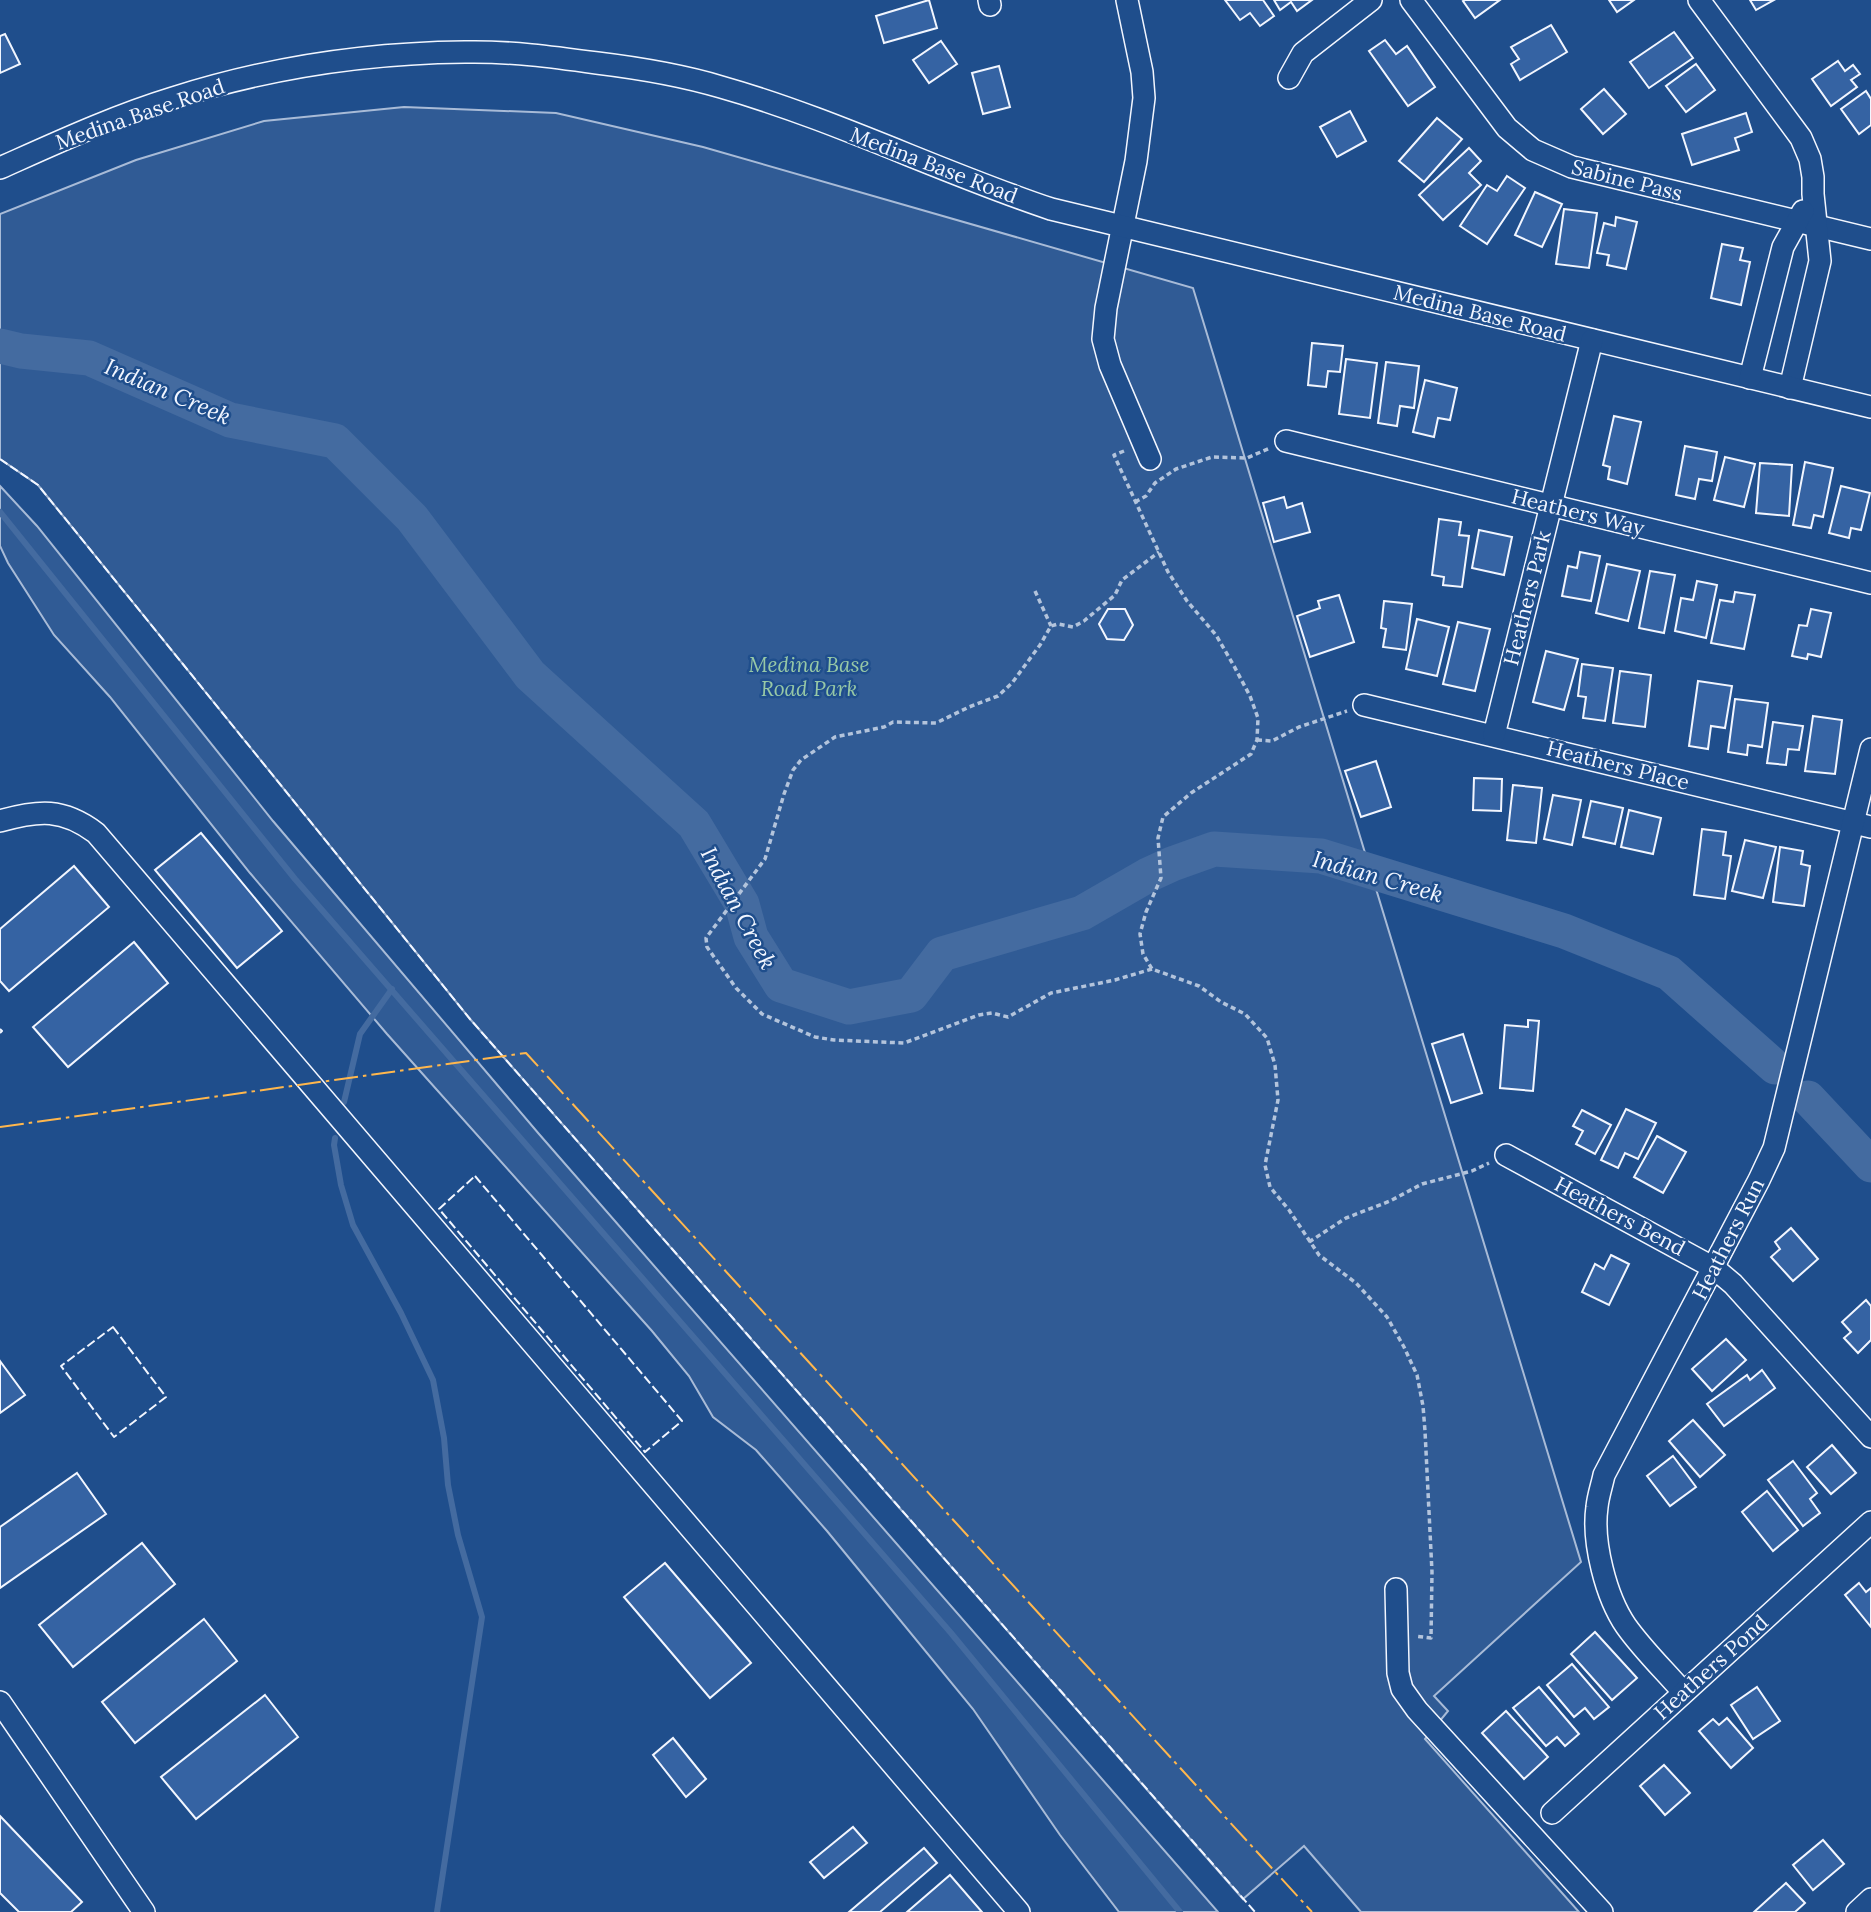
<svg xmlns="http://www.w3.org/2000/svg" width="1871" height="1912" font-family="Lora,serif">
	<rect width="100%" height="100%" fill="#1f4e8c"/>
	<g fill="#305b95" stroke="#a8bbd7" stroke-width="2">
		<path d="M404 107 556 113 703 147 1193 288 1581 1562 1434 1696 1448 1711 1425 1739 1579 1912H1361L1304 1846 1243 1899 470 1019 38 485 0 459V214L136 160 264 121Z"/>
		<path d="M0 486 37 526 273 821 539 1134 1218 1912H1119L1060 1835 973 1709 827 1531 756 1450 713 1417 689 1376 652 1331 387 1034 250 873 110 697 54 635 8 563 0 546Z"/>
	</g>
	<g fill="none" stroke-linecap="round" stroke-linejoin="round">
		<g stroke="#446ba0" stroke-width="6">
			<path d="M0 512 295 879 951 1633 1180 1912"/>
			<path d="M344 1102 360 1034 392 989"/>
			<path d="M335 1138 334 1145 341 1185 353 1225 401 1313 433 1380 444 1438 448 1485 458 1535 482 1617 437 1912"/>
		</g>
		<g stroke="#446ba0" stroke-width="35">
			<path d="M0 346 21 351 89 358 230 420 335 441 412 518 530 675 694 824 742 904 751 937 781 985 849 1007 911 995 942 954 1082 913 1148 875 1172 864 1214 849 1321 856 1564 931 1669 973 1775 1067"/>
			<path d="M1808 1098 1871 1165"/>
		</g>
	</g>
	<g fill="#3563a3" stroke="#f2f6ff" stroke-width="2">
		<path d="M929 0 937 28 884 43 876 16Z"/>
		<path d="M1225 0H1263L1274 16 1260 26 1250 13 1240 20Z"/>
		<path d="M1274 0H1312L1297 11 1291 2 1280 10Z"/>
		<path d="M1465 0H1500L1475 18 1463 1Z"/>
		<path d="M1609 0H1634L1617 12Z"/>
		<path d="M1750 0H1774L1756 10Z"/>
		<path d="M1551 25 1567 52 1520 80 1511 64 1519 59 1511 47Z"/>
		<path d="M1674 32 1693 58 1649 88 1630 62Z"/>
		<path d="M5 34 20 64 0 73V36Z"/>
		<path d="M1385 40 1396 54 1407 46 1435 87 1408 106 1369 51Z"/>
		<path d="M941 41 957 64 929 83 913 60Z"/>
		<path d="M1838 61 1845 71 1853 65 1860 74 1851 80 1857 87 1831 106 1812 79Z"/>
		<path d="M1696 64 1715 90 1686 112 1666 86Z"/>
		<path d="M999 66 1010 107 983 114 972 73Z"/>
		<path d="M1604 89 1626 114 1603 134 1581 109Z"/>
		<path d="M1866 91 1871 99V125L1859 134 1841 109Z"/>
		<path d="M1350 111 1366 141 1337 157 1320 127Z"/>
		<path d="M1746 113 1752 132 1735 138 1739 150 1692 165 1682 134Z"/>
		<path d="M1437 118 1462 139 1424 182 1399 161Z"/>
		<path d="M1469 148 1481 161 1469 173 1481 185 1443 220 1419 195Z"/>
		<path d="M1507 176 1525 188 1487 244 1460 226 1487 185 1497 191Z"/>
		<path d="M1535 192 1562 204 1542 247 1515 235Z"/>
		<path d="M1564 209 1597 213 1589 268 1556 264Z"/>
		<path d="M1616 217 1637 222 1626 269 1607 265 1609 255 1597 253 1604 223 1615 226Z"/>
		<path d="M1722 244 1743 248 1740 260 1750 262 1741 305 1711 298Z"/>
		<path d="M1312 343 1343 346 1340 372 1328 371 1326 387 1308 385Z"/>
		<path d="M1346 359 1377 363 1370 418 1339 414Z"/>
		<path d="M1386 362 1419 366 1414 408 1400 406 1397 426 1378 423Z"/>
		<path d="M1425 380 1457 388 1450 420 1438 418 1434 437 1413 432Z"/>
		<path d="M1614 416 1641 422 1627 484 1608 479 1610 467 1603 465Z"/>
		<path d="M1685 446 1717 452 1712 481 1699 479 1695 499 1676 495Z"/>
		<path d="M1725 457 1755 464 1744 507 1714 500Z"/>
		<path d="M1805 462 1833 468 1823 517 1814 515 1811 528 1793 525Z"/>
		<path d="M1760 463 1792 465 1789 516 1756 513Z"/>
		<path d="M1841 486 1870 493 1861 530 1851 528 1849 538 1829 533Z"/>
		<path d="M1284 497 1287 508 1302 503 1310 532 1274 542 1263 503Z"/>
		<path d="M1439 519 1461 522 1459 535 1469 536 1462 587 1443 585 1444 577 1432 575Z"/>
		<path d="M1479 530 1512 537 1504 575 1472 568Z"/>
		<path d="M1580 552 1600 556 1591 601 1562 596 1568 566 1577 568Z"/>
		<path d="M1607 564 1640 571 1628 621 1596 613Z"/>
		<path d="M1650 571 1675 575 1664 633 1639 628Z"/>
		<path d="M1697 581 1717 585 1706 638 1675 631 1681 598 1693 600Z"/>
		<path d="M1735 592 1755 595 1744 649 1711 643 1720 600 1733 602Z"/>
		<path d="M1339 595 1354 642 1310 657 1297 616 1320 608 1318 601Z"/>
		<path d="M1384 601 1412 604 1406 650 1383 647 1386 629 1381 628Z"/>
		<path d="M1108 609H1125L1133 625 1124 640 1107 639 1099 624Z"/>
		<path d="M1811 609 1831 613 1821 657 1808 654 1807 659 1792 656 1799 625 1807 626Z"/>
		<path d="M1417 619 1449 627 1437 676 1406 669Z"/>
		<path d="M1458 622 1490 629 1475 691 1443 684Z"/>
		<path d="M1546 651 1578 659 1564 710 1533 702Z"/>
		<path d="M1582 664 1613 668 1605 721 1583 718 1586 697 1578 696Z"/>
		<path d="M1620 671 1651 675 1645 727 1613 723Z"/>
		<path d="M1698 681 1732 686 1725 728 1711 726 1708 749 1689 746Z"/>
		<path d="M1735 699 1768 703 1762 747 1748 745 1747 755 1728 752Z"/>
		<path d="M1813 716 1842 720 1835 774 1805 771Z"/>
		<path d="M1773 722 1803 726 1799 750 1788 749 1786 765 1767 763Z"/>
		<path d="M1376 761 1391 807 1361 817 1345 771Z"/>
		<path d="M1474 778 1502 779 1501 811 1473 810Z"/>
		<path d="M1513 785 1542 788 1536 843 1507 840Z"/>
		<path d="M1553 795 1581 800 1572 845 1544 839Z"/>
		<path d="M1591 801 1623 808 1615 844 1583 837Z"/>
		<path d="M1629 810 1661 818 1653 854 1621 847Z"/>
		<path d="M1702 829 1726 832 1723 855 1731 856 1725 899 1694 895Z"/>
		<path d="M201 833 282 931 237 968 155 870Z"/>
		<path d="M1745 840 1776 847 1763 898 1732 891Z"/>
		<path d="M1780 847 1803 851 1801 864 1810 866 1804 906 1773 902Z"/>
		<path d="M74 866 109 907 9 991 0 981V929Z"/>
		<path d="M134 942 168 983 68 1067 33 1027Z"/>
		<path d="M1528 1020 1539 1021 1533 1091 1500 1088 1505 1025 1528 1027Z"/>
		<path d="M1463 1034 1482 1093 1451 1103 1432 1044Z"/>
		<path d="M1626 1109 1656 1123 1638 1159 1625 1153 1618 1168 1601 1160Z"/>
		<path d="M1582 1110 1611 1125 1595 1154 1576 1144 1583 1131 1573 1126Z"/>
		<path d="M1657 1136 1686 1152 1663 1193 1634 1177Z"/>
		<path d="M1791 1228 1818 1259 1793 1281 1771 1257 1780 1249 1775 1242Z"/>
		<path d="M1611 1255 1629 1264 1609 1305 1582 1292 1595 1264 1604 1269Z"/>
		<path d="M1866 1300 1871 1306V1340L1858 1353 1844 1338 1851 1332 1842 1322Z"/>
		<path d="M1726 1339 1746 1360 1712 1391 1692 1369Z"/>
		<path d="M0 1361 25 1395 0 1413Z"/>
		<path d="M1762 1370 1775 1388 1724 1426 1707 1404 1747 1375 1750 1380Z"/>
		<path d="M1693 1420 1725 1455 1700 1477 1669 1441Z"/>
		<path d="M1832 1445 1856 1473 1831 1494 1807 1467Z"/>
		<path d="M1673 1456 1696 1487 1670 1506 1647 1476Z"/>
		<path d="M1793 1461 1817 1493 1810 1499 1820 1513 1803 1526 1768 1480Z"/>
		<path d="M77 1473 106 1514 0 1588V1527Z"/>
		<path d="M1767 1491 1798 1530 1773 1551 1742 1512Z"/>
		<path d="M142 1543 175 1584 73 1667 39 1625Z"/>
		<path d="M665 1563 751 1663 710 1698 624 1597Z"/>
		<path d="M1859 1583 1866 1592 1871 1588V1627L1845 1595Z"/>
		<path d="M204 1619 237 1661 135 1743 102 1702Z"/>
		<path d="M1595 1632 1637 1678 1612 1700 1571 1654Z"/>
		<path d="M1572 1664 1609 1707 1594 1719 1585 1708 1574 1717 1547 1685Z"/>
		<path d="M1539 1687 1579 1734 1565 1746 1557 1737 1546 1746 1513 1708Z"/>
		<path d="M1757 1687 1780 1721 1753 1739 1731 1705Z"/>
		<path d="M265 1695 298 1737 196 1819 161 1777Z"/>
		<path d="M1506 1711 1548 1757 1524 1779 1482 1733Z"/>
		<path d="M1727 1718 1753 1748 1731 1768 1699 1731 1713 1719 1719 1725Z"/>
		<path d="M673 1738 706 1779 686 1797 653 1755Z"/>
		<path d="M1664 1765 1690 1793 1665 1815 1640 1786Z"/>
		<path d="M0 1816 82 1902 71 1912H19L0 1893Z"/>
		<path d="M853 1827 867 1843 824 1878 810 1862Z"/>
		<path d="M1823 1840 1844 1864 1813 1890 1793 1865Z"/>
		<path d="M924 1848 937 1863 880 1912H849Z"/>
		<path d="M950 1875 982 1912H907Z"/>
		<path d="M1786 1883 1805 1903 1795 1912H1754Z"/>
	</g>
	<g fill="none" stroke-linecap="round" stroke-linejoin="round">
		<defs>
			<g id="minor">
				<path d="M989 0 990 5"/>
				<path d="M1127 0 1142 72 1144 98 1136 161 1106 308 1103 339 1110 365 1150 459"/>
				<path d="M1411 0 1507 128 1533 150 1572 167 1871 239"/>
				<path d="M1699 0 1801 138 1810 159 1813 177V194L1820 261 1790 388"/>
				<path d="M1289 78 1303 53 1371 0"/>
				<path d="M0 168C56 143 114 116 173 98 267 68 367 53 465 52 509 51 553 57 597 63 638 68 681 75 721 87 834 119 940 172 1051 209L1871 407"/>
				<path d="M1750 378 1783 247 1803 211"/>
				<path d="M1286 441 1871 583"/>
				<path d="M1364 705 1871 827"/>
				<path d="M1494 735 1592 340"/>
				<path d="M0 821C39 810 63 808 96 833L1019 1912"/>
				<path d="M1506 1155 1714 1268 1733 1284 1871 1437"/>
				<path d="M1396 1589 1398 1673 1402 1689 1417 1710 1602 1912"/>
				<path d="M1683 1692C1665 1671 1643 1650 1626 1626 1606 1597 1592 1542 1597 1507 1598 1496 1602 1485 1604 1475L1759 1180 1774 1148 1871 749"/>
				<path d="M0 1702 144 1912"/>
				<path d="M1552 1813 1871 1522"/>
				<path d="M1857 1912 1871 1899"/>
			</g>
		</defs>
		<use href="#minor" stroke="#f2f6ff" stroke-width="24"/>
		<g stroke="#b3c4dc" stroke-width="3.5" stroke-dasharray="5 3.5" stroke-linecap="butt">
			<path d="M1124 451 1114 455 1168 572 1187 601 1216 635 1234 666 1250 696 1258 718 1257 740 1251 754 1191 793 1163 817 1158 838 1161 878 1146 912 1140 934 1143 954 1152 969 1199 986 1221 1002 1245 1014 1267 1038 1275 1065 1278 1100 1265 1165 1270 1187 1289 1210 1319 1255 1356 1283 1387 1317 1404 1347 1417 1375 1423 1406 1425 1431 1432 1572 1431 1638 1415 1636"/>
			<path d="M1135 502 1146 496 1155 483 1176 469 1212 457 1247 458 1270 448"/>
			<path d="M1035 591 1051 626"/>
			<path d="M1257 740 1272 741 1299 727 1347 711"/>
			<path d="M1152 969 1115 980 1051 993 1008 1017 992 1013 979 1015 904 1043 834 1040 815 1037 762 1014 736 988 707 947 706 938 765 859 784 794 793 770 801 760 835 737 884 727 893 722 936 723 969 707 998 696 1012 683 1040 645 1051 626 1058 624 1073 627 1084 621 1115 595 1122 580 1159 552"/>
			<path d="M1309 1242 1346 1218 1390 1201 1422 1184 1472 1171 1489 1163"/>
		</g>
		<use href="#minor" stroke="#1f4e8c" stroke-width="21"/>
		<g stroke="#f2f6ff" stroke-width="2" stroke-dasharray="9 3.5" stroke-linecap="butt">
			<path d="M0 459 38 485 470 1019 1255 1912"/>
			<path d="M0 1029 2 1031 0 1033"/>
			<path d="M475 1176 682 1421 645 1452 439 1209Z"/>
			<path d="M113 1327 166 1397 114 1437 61 1366Z"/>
		</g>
		<path stroke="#ffb74d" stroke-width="2" stroke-dasharray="24 5 3.5 5" stroke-linecap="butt" d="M0 1127 526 1053 1312 1912"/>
	</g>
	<g text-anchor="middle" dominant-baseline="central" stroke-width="5" stroke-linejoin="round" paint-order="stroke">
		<g font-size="21" fill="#f2f6ff" stroke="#1f4e8c">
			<text transform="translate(140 114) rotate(-19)">Medina Base Road</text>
			<text transform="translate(934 165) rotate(21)">Medina Base Road</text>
			<text transform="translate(1627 180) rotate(14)">Sabine Pass</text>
			<text transform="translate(1480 313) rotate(14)">Medina Base Road</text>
			<text transform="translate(1578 512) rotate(14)">Heathers Way</text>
			<text transform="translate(1527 598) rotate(-76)">Heathers Park</text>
			<text transform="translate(1618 765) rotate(14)">Heathers Place</text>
			<text transform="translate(1620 1216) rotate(28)">Heathers Bend</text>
			<text transform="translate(1728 1239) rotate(-63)">Heathers Run</text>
			<text transform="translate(1711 1667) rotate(-42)">Heathers Pond</text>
		</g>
		<g font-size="21" font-style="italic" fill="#97c8a6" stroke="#1f4e8c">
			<text x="809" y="664">Medina Base<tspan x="809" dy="24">Road Park</tspan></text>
		</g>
		<g font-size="23" font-style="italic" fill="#f2f6ff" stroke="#1f4e8c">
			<text transform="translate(168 391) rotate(23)">Indian Creek</text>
			<text transform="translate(1378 876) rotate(16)">Indian Creek</text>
			<text transform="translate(739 908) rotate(62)">Indian Creek</text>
		</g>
	</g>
</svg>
